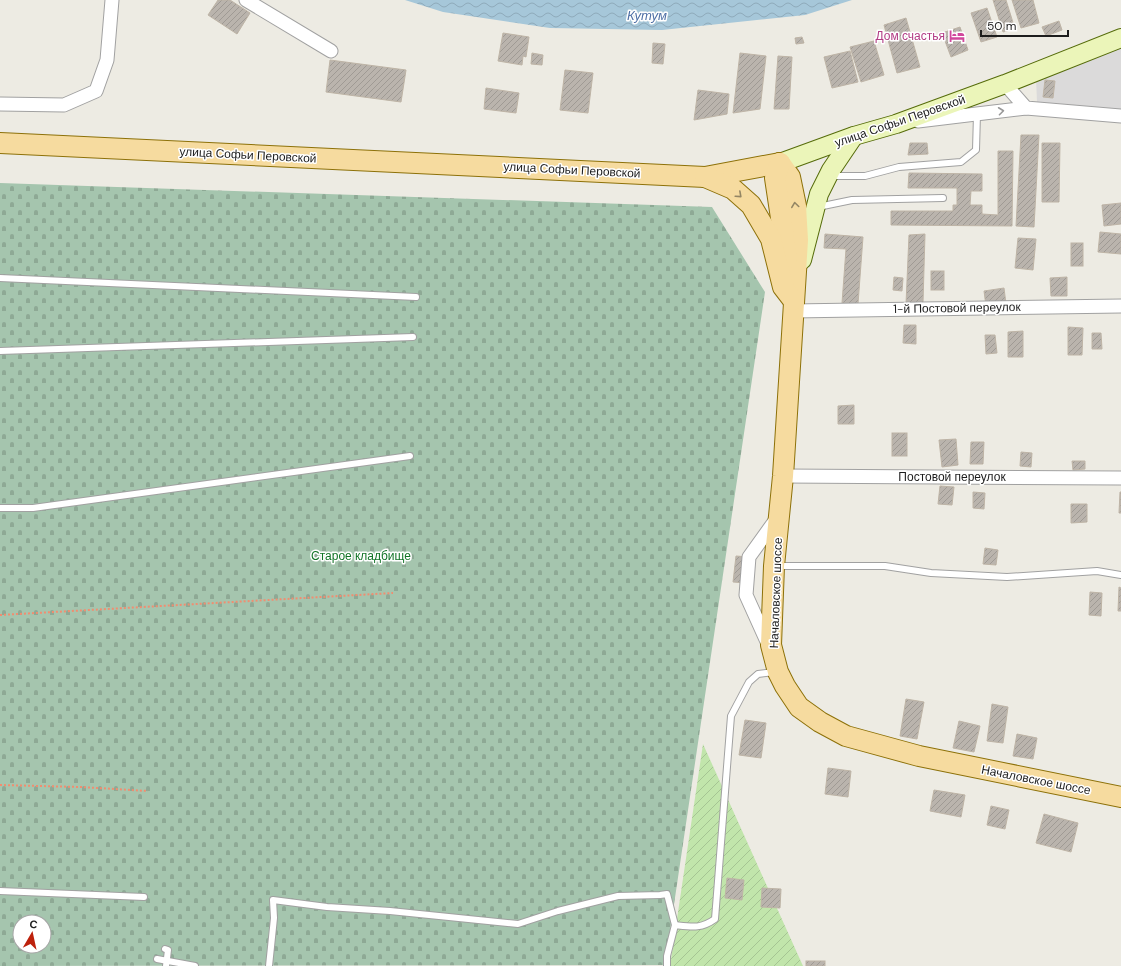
<svg xmlns="http://www.w3.org/2000/svg" width="1121" height="966" font-family="'DM Sans',sans-serif">
	<defs>
		<pattern id="cemetery-stones" width="16" height="16" patternUnits="userSpaceOnUse"><rect width="16" height="16" fill="#a5c5ae"/><path d="M2 7V4a2 2 0 0 1 4 0v3zM10 15v-3a2 2 0 0 1 4 0v3z" fill="#8ea995"/></pattern>
		<pattern id="garden-furrows" width="10" height="10" patternUnits="userSpaceOnUse"><rect width="10" height="10" fill="#c1e5ab"/><path d="M-1 1l2-2M0 10L10 0M9 11l2-2" fill="none" stroke="#a5c493"/></pattern>
		<pattern id="water-waves" width="16" height="10" patternUnits="userSpaceOnUse"><rect width="16" height="10" fill="#a6c7d9"/><path d="M0 5q4-4 8 0t8 0" fill="none" stroke="#8eaaba"/></pattern>
		<pattern id="building-hatch" width="6" height="6" patternUnits="userSpaceOnUse"><rect width="6" height="6" fill="#bab4ad"/><path d="M-1 1l2-2M0 6l6-6M5 7l2-2" fill="none" stroke="#9f9a94"/></pattern>
	</defs>
	<rect width="100%" height="100%" fill="#edebe3"/>
	<path fill="#dbdada" d="M1121 43V109L1037 102 1036 77Z"/>
	<path fill="url(#cemetery-stones)" fill-rule="evenodd" d="M0 183 712 207 765 292 665 965 0 966ZM20 922H44V946H20Z"/>
	<path fill="url(#garden-furrows)" d="M703 744 803 966H670Z"/>
	<path fill="url(#water-waves)" d="M405 0H852L805 15 662 30 550 28 443 12Z"/>
	<g fill="url(#building-hatch)" stroke="#beb4a6">
		<path d="M218 0H230L250 13 237 34 208 15Z"/>
		<path d="M993 0H1006L1015 29 1003 32Z"/>
		<path d="M1012 0H1033L1039 23 1021 28Z"/>
		<path d="M987 8 997 37 981 42 971 13Z"/>
		<path d="M906 18 920 67 897 73 884 25Z"/>
		<path d="M1059 21 1062 30 1046 36 1042 27Z"/>
		<path d="M960 27 968 50 951 57 942 33Z"/>
		<path d="M503 33 529 37 526 57 523 56 522 65 498 61Z"/>
		<path d="M802 37 804 43 796 44 795 38Z"/>
		<path d="M874 41 884 75 861 82 850 47Z"/>
		<path d="M653 43 665 44 663 64 652 63Z"/>
		<path d="M850 51 858 82 832 88 824 57Z"/>
		<path d="M532 53 543 55 542 65 531 64Z"/>
		<path d="M740 53 766 56 760 109 733 113Z"/>
		<path d="M778 56 792 57 789 109H774Z"/>
		<path d="M330 60 406 70 401 102 326 92Z"/>
		<path d="M565 70 593 73 588 113 560 110Z"/>
		<path d="M1045 80 1055 81 1053 98 1043 97Z"/>
		<path d="M486 88 519 93 516 113 484 109Z"/>
		<path d="M698 90 729 94 727 114 694 120Z"/>
		<path d="M1021 135H1039L1034 227 1016 226Z"/>
		<path d="M910 143H927L928 154 908 155Z"/>
		<path d="M1042 143H1060L1059 202H1042Z"/>
		<path d="M998 151H1013L1012 226 891 225V211H953V205H957V188H908L909 173 982 174V191H971L970 205H982V214L998 215Z"/>
		<path d="M1121 203V224L1104 226 1102 205Z"/>
		<path d="M1100 232 1121 234V254L1098 252Z"/>
		<path d="M825 234 863 237 858 304 842 303 846 249 824 248Z"/>
		<path d="M925 234 923 303 906 304 909 235Z"/>
		<path d="M1018 238 1036 239 1033 270 1015 268Z"/>
		<rect x="1071" y="243" width="12" height="23"/>
		<rect x="931" y="271" width="13" height="19"/>
		<path d="M894 277 903 278 902 291 893 290Z"/>
		<path d="M1067 277V296H1051L1050 278Z"/>
		<path d="M1004 288 1006 304 986 306 984 291Z"/>
		<path d="M904 325H916V344L903 343Z"/>
		<path d="M1068 327 1083 328 1082 355H1068Z"/>
		<path d="M1023 331V357H1008V332Z"/>
		<path d="M1092 333H1101L1102 349H1092Z"/>
		<path d="M985 335H995L997 353 986 354Z"/>
		<path d="M854 405V424H838V406Z"/>
		<rect x="892" y="433" width="15" height="23"/>
		<path d="M956 439 958 465 942 467 939 440Z"/>
		<path d="M971 442H984L983 464H970Z"/>
		<path d="M1021 452 1032 453 1031 467 1020 466Z"/>
		<path d="M1072 461H1085V469L1073 470Z"/>
		<path d="M940 486 954 487 952 505 938 504Z"/>
		<path d="M973 492 985 493 984 509 973 508Z"/>
		<path d="M1120 492H1121V513H1119Z"/>
		<path d="M1071 504H1087V522L1071 523Z"/>
		<path d="M985 548 998 550 996 565 983 564Z"/>
		<path d="M736 556 749 557 746 583 733 582Z"/>
		<path d="M1119 587 1121 588V611H1118Z"/>
		<path d="M1090 592 1102 593 1101 616 1089 615Z"/>
		<path d="M906 699 924 702 917 739 900 736Z"/>
		<path d="M992 704 1008 707 1003 743 987 741Z"/>
		<path d="M745 720 766 723 761 758 739 755Z"/>
		<path d="M959 721 980 726 974 752 953 748Z"/>
		<path d="M1017 734 1037 738 1033 759 1013 756Z"/>
		<path d="M828 768 851 771 848 797 825 794Z"/>
		<path d="M934 790 965 795 961 817 930 811Z"/>
		<path d="M991 806 1009 810 1005 829 987 825Z"/>
		<path d="M1044 814 1078 823 1071 852 1036 843Z"/>
		<path d="M727 878 744 880 742 900 725 898Z"/>
		<path d="M762 888 781 889 780 908 761 907Z"/>
		<rect x="806" y="961" width="19" height="5"/>
	</g>
	<g fill="none" stroke-linecap="round" stroke-linejoin="round">
		<defs>
			<g id="service">
				<path d="M832 176H865L899 167 961 162 976 150 977 114"/>
				<path d="M818 207 852 200 943 198"/>
				<path d="M0 278 416 297"/>
				<path d="M0 351 413 337"/>
				<path d="M0 508H33L410 456"/>
				<path d="M776 566H885L931 573 1007 577 1097 571 1121 575"/>
				<path d="M0 891 144 897"/>
				<path d="M165 949 168 950 166 966"/>
				<path d="M157 959 195 966"/>
				<path d="M269 966 274 918 273 900 327 907 390 911 518 924 558 911 618 896 660 895 667 894 675 925"/>
				<path d="M667 966V956L675 925C692 927 701 929 715 919L731 716 749 682 758 674 774 672"/>
			</g>
			<g id="minor">
				<path d="M246 0 331 51"/>
				<path d="M1005 84 1026 108 1121 116"/>
				<path d="M0 104 64 105 96 91 107 60 112 0"/>
				<path d="M918 121 1026 108"/>
				<path d="M793 311 1121 306"/>
				<path d="M783 476 1121 478"/>
				<path d="M769 646 746 595 749 557 777 518"/>
			</g>
			<g id="secondary">
				<path d="M780 163 854 136 896 124 1005 84 1121 38"/>
				<path d="M802 260 819 194 831 170 854 136"/>
			</g>
			<g id="primary">
				<path d="M0 143 705 177 780 163"/>
				<path d="M780 163 790 177 796 206 798 240 783 476 774 566 771 645 778 672 785 686 799 707 820 722 846 736 919 756 1121 797"/>
				<path d="M780 163 775 178 787 258"/>
				<path d="M705 177 733 189 751 205 771 239 783 287 793 300"/>
			</g>
		</defs>
		<use href="#service" stroke="#a1a1a1" stroke-width="8"/>
		<use href="#minor" stroke="#a1a1a1" stroke-width="15"/>
		<use href="#secondary" stroke="#566c0b" stroke-width="20"/>
		<use href="#primary" stroke="#8d7109" stroke-width="22"/>
		<g stroke="#f18d70" stroke-width="2" stroke-dasharray="2 2" stroke-linecap="butt">
			<path d="M0 615 393 593"/>
			<path d="M0 785 81 787 148 791"/>
		</g>
		<use href="#service" stroke="#fff" stroke-width="6"/>
		<use href="#minor" stroke="#fff" stroke-width="13"/>
		<use href="#secondary" stroke="#ebf5b9" stroke-width="18"/>
		<use href="#primary" stroke="#f6db9f" stroke-width="20"/>
	</g>
	<defs><path id="oneway-chevron" d="M-2-3.5L2.5 0L-2 3.5" fill="none" stroke-width="1.6" stroke-linecap="round" stroke-linejoin="round"/></defs>
	<use stroke="#999" href="#oneway-chevron" transform="translate(1001 111) rotate(-7)"/>
	<g stroke="#948664">
		<use href="#oneway-chevron" transform="translate(739 195) rotate(42)"/>
		<use href="#oneway-chevron" transform="translate(795 205) rotate(-98)"/>
	</g>
	<defs>
		<symbol id="hotel-bare" viewBox="-9 -9 18 18"><path d="M-6-4.5h1.5V1H6V5H4.5V3h-9V5H-6ZM-4 0a1.8 1.8 0 1 1 3.6 0ZM.5 0V-2.5h3Q6-2.5 6 0Z" fill="#d1479c" stroke="#fff" stroke-width="2.5" paint-order="stroke"/></symbol>
	</defs>
	<g fill-rule="evenodd">
		<use href="#hotel-bare" x="946" y="25" width="22" height="22"/>
	</g>
	<g text-anchor="middle" dominant-baseline="central" stroke-width="3" stroke-linejoin="round" paint-order="stroke">
		<g font-size="12" fill="#b23c85" stroke="#fff" text-anchor="end">
			<text x="945" y="36">Дом счастья</text>
		</g>
		<g font-size="12" fill="#1d1d1d" stroke="#fff">
			<text transform="translate(900 121) rotate(-19)">улица Софьи Перовской</text>
			<text transform="translate(248 155) rotate(3)">улица Софьи Перовской</text>
			<text transform="translate(572 170) rotate(3)">улица Софьи Перовской</text>
			<text transform="translate(957 308) rotate(-1)">1-й Постовой переулок</text>
			<text x="952" y="477">Постовой переулок</text>
			<text transform="translate(776 593) rotate(-88)">Началовское шоссе</text>
			<text transform="translate(1036 780) rotate(11)">Началовское шоссе</text>
		</g>
		<g font-size="12" fill="#127426" stroke="#fff">
			<text x="361" y="556">Старое кладбище</text>
		</g>
		<g font-size="13" font-style="italic" fill="#4f70a6" stroke="#fff">
			<text x="647" y="15">Кутум</text>
		</g>
	</g>
	<g transform="translate(32 934) rotate(9)"><circle r="19" fill="#ffffff" stroke="#a5a5a5"/>
	<path d="M0-3L7 15L0 10L-7 15Z" fill="#bd210c"/>
	<text y="-6" font-size="11" font-weight="bold" text-anchor="middle" fill="#1d1d1d">С</text>
	</g>
	<path d="M981 30v6h87v-6" fill="none" stroke="#1d1d1d" stroke-width="2"/>
	<text x="987" y="30" font-size="12" fill="#1d1d1d" stroke="#ffffff" stroke-width="3" paint-order="stroke">50 m</text>
</svg>
